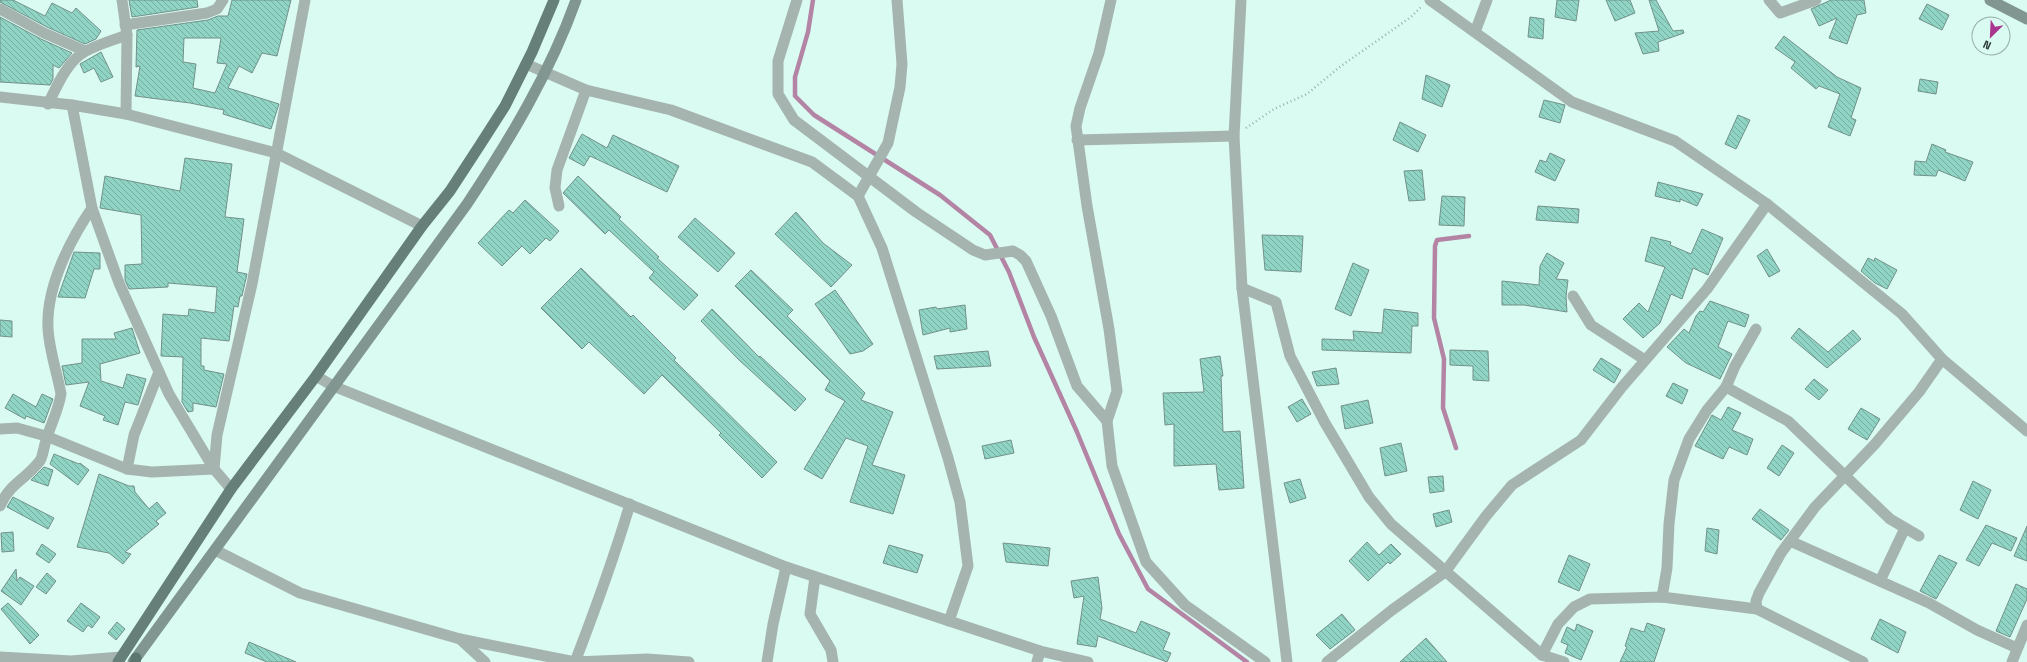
<svg xmlns="http://www.w3.org/2000/svg" width="2027" height="662" font-family="'Space Grotesk',sans-serif">
	<defs>
		<pattern id="building-back-hatch" width="6" height="6" patternUnits="userSpaceOnUse"><rect width="6" height="6" fill="#8fd4c4"/><path d="M-1 5l2 2M0 0l6 6M5-1l2 2" fill="none" stroke="#75ada0"/></pattern>
	</defs>
	<rect width="100%" height="100%" fill="#dafbf2"/>
	<g fill="none" stroke-linecap="round" stroke-linejoin="round">
		<g stroke="#b384a4" stroke-width="4.5">
			<path d="M813 0 808 32 795 77V96L814 115 940 195 990 235 1009 272 1034 337 1077 432 1119 534 1148 589 1247 662"/>
			<path d="M1456 448 1443 408 1444 359 1434 318 1435 246 1437 240 1469 236"/>
		</g>
	</g>
	<g fill="url(#building-back-hatch)" stroke="#729189" fill-rule="evenodd">
		<path d="M0 0H13L45 16 52 3 72 13 76 8 101 31 96 39 85 44 47 27 0 2Z"/>
		<path d="M129 0H197L198 7 132 17Z"/>
		<path d="M232 0H291L277 56 262 53 252 73 239 66 228 88 279 104 271 129 223 114 224 110 190 103 135 96 140 66 136 67 137 30 208 20 218 16H228ZM184 38H221L217 63 227 64 215 93 193 88 196 64 183 62Z"/>
		<path d="M1557 0H1579L1576 21 1555 17Z"/>
		<path d="M1606 0H1630L1635 13 1615 21Z"/>
		<path d="M1649 0H1656L1673 31 1683 30 1684 33 1658 42 1659 51 1643 54 1635 33 1659 31Z"/>
		<path d="M1831 0H1864L1866 13 1857 15 1847 44 1829 38 1837 18 1819 26 1811 9Z"/>
		<path d="M1927 4 1949 15 1942 30 1919 19Z"/>
		<path d="M0 17 41 39 72 53 59 68 53 65V79L50 85 0 82Z"/>
		<path d="M1530 17 1544 19 1543 39 1528 37Z"/>
		<path d="M1784 36 1837 77 1861 88 1851 118 1856 120 1850 136 1828 127 1840 94 1819 86 1816 89 1791 68 1795 62 1775 48Z"/>
		<path d="M101 52 113 77 101 82 94 68 84 73 80 64Z"/>
		<path d="M1426 75 1450 85 1442 107 1422 99Z"/>
		<path d="M1920 79 1938 82 1936 94 1918 91Z"/>
		<path d="M1544 100 1565 105 1560 123 1539 117Z"/>
		<path d="M1738 115 1750 120 1736 149 1725 144Z"/>
		<path d="M1400 122 1426 135 1418 152 1393 140Z"/>
		<path d="M582 134 607 148 613 135 679 166 667 192 590 156 584 166 569 158Z"/>
		<path d="M1932 144 1946 150 1945 152 1973 162 1965 181 1938 170 1936 176 1914 175 1915 161 1926 162Z"/>
		<path d="M1550 153 1565 160 1555 181 1535 172 1540 160 1546 162Z"/>
		<path d="M185 158 232 164 225 217 244 219 237 272 247 274 242 296H240L238 307 234 306 229 341 201 338V366H204V370L224 374 216 407 193 403V411L188 412 182 402 183 357 161 356 163 314 188 316 189 309 215 313 217 287 168 283V287L129 289 125 280V265L142 264 141 215 100 208 105 176 180 191Z"/>
		<path d="M1422 170 1425 200 1409 201 1404 171Z"/>
		<path d="M578 176 621 217 619 219 659 257 657 258 698 295 684 310 649 278 654 272 609 230 605 234 563 193Z"/>
		<path d="M1658 182 1703 194 1697 206 1680 199V202L1655 196Z"/>
		<path d="M1442 196 1465 197 1464 226 1439 225Z"/>
		<path d="M525 200 559 231 550 241 546 238 530 254 522 246 502 266 478 243 509 210 513 213Z"/>
		<path d="M1538 206 1579 209 1578 223 1536 220Z"/>
		<path d="M796 212 823 243 852 265 831 287 775 234Z"/>
		<path d="M695 218 735 253 718 272 678 237Z"/>
		<path d="M1702 229 1723 238 1708 275 1693 268 1682 299 1671 294 1660 323 1643 338 1623 319 1639 303 1648 312 1665 267 1645 261 1651 237 1671 242 1670 245 1691 254Z"/>
		<path d="M1262 235 1303 236 1301 272 1265 270Z"/>
		<path d="M1767 249 1780 271 1769 277 1757 256Z"/>
		<path d="M74 252 100 253V269H94L85 298 58 297Z"/>
		<path d="M1547 253 1564 263 1556 279 1568 280 1566 296 1567 312 1524 305H1502V281L1539 285 1540 266Z"/>
		<path d="M1868 258 1874 261 1875 258 1897 270 1887 289 1875 283 1861 271Z"/>
		<path d="M1353 263 1369 270 1351 316 1335 309Z"/>
		<path d="M581 268 631 317 633 315 676 358 674 360 777 462 762 478 719 435 721 433 662 375 644 394 589 342 582 349 541 308Z"/>
		<path d="M751 270 793 310 787 316 865 393 861 400 893 412 872 465 905 475 893 514 850 502 868 446 846 438 822 479 804 469 845 401 825 390 830 381 735 286Z"/>
		<path d="M835 290 873 344 863 351 850 354 815 304Z"/>
		<path d="M1710 301 1749 315 1745 327 1728 321 1718 347 1732 354 1720 379 1686 363 1667 347 1684 329 1689 333 1696 316 1700 311 1703 312Z"/>
		<path d="M965 305 967 329 950 332V328L923 335 919 310 936 307 937 309Z"/>
		<path d="M712 309 759 357 760 356 806 399 795 411 739 360 701 321Z"/>
		<path d="M1384 309 1418 313V326H1412L1411 353 1322 350V339L1354 340 1353 331 1382 333Z"/>
		<path d="M0 320 12 321V337L0 336Z"/>
		<path d="M132 328 140 353 100 364 101 381 123 388 127 374 146 379 138 405 125 402 118 425 103 420 105 416 80 406 89 382 66 385 62 366 82 363V339H116L114 333Z"/>
		<path d="M1799 328 1828 352 1853 330 1861 339 1827 368 1791 338Z"/>
		<path d="M1450 350 1488 351 1489 381 1473 380V366L1450 365Z"/>
		<path d="M988 351 991 366 937 369 934 356Z"/>
		<path d="M1220 356 1223 376H1221L1223 432 1240 431 1244 488 1219 490 1216 464 1174 466V424L1165 425 1163 393 1204 392 1200 359Z"/>
		<path d="M1601 358 1621 370 1614 383 1593 370Z"/>
		<path d="M1336 368 1339 384 1317 386 1312 372Z"/>
		<path d="M1814 379 1828 390 1819 400 1805 389Z"/>
		<path d="M1673 383 1688 390 1682 404 1666 396Z"/>
		<path d="M13 394 36 407 42 394 53 399 44 423 26 416 25 419 5 408Z"/>
		<path d="M1302 399 1311 414 1297 422 1288 407Z"/>
		<path d="M1368 400 1373 423 1345 429 1341 406Z"/>
		<path d="M1728 407 1741 413 1732 430 1753 439 1747 455 1729 447 1723 459 1695 446 1712 415 1721 420Z"/>
		<path d="M1861 408 1880 419 1867 440 1848 429Z"/>
		<path d="M1011 440 1014 453 985 459 982 446Z"/>
		<path d="M1401 443 1407 471 1385 476 1380 448Z"/>
		<path d="M1782 445 1794 453 1779 476 1767 468Z"/>
		<path d="M54 454 79 464 80 463 89 470 78 485 50 464Z"/>
		<path d="M44 467 53 470 48 486 31 480Z"/>
		<path d="M99 474 129 486H134L135 492 149 509 157 502 166 513 156 521 159 524 125 552 131 554 123 564 109 553 77 547Z"/>
		<path d="M1443 476 1444 491 1430 493 1428 477Z"/>
		<path d="M1300 479 1306 498 1290 503 1284 483Z"/>
		<path d="M1973 481 1991 490 1978 519 1960 510Z"/>
		<path d="M13 497 54 518 48 529 7 507Z"/>
		<path d="M1760 509 1789 530 1781 540 1752 519Z"/>
		<path d="M1449 510 1452 522 1436 527 1433 514Z"/>
		<path d="M1986 525 2017 538 2011 551 1992 543 1979 566 1966 560Z"/>
		<path d="M2027 526V561L2014 556Z"/>
		<path d="M1707 528 1719 530 1717 554 1705 551Z"/>
		<path d="M13 532 14 551 2 552 1 533Z"/>
		<path d="M1367 542 1379 555 1391 544 1401 554 1390 564 1388 562 1368 581 1349 561Z"/>
		<path d="M1003 543 1050 548 1048 566 1006 562Z"/>
		<path d="M42 544 56 554 49 563 36 554Z"/>
		<path d="M889 545 923 555 917 573 883 563Z"/>
		<path d="M1569 555 1590 564 1579 591 1558 582Z"/>
		<path d="M1939 555 1957 563 1936 599 1920 591Z"/>
		<path d="M16 569 17 581 20 577 34 586 21 605 1 591Z"/>
		<path d="M47 573 56 581 46 594 36 587Z"/>
		<path d="M1098 577 1102 608 1100 619 1136 633 1141 621 1170 633 1163 650 1171 653 1167 662 1098 636 1096 647 1077 644 1084 596 1074 598 1071 581Z"/>
		<path d="M2016 584 2027 589V599L2010 637 1996 631Z"/>
		<path d="M8 603 39 635 30 644 1 609Z"/>
		<path d="M81 603 100 617 92 628 88 625 83 632 67 621Z"/>
		<path d="M1342 614 1355 630 1330 649 1316 635Z"/>
		<path d="M1880 619 1906 632 1898 653 1871 639Z"/>
		<path d="M117 622 125 629 116 640 108 633Z"/>
		<path d="M1647 623 1665 629 1654 662H1620L1627 647 1625 646 1631 628 1644 632Z"/>
		<path d="M1577 624 1593 631 1581 660 1565 653 1568 645 1561 642 1567 627 1575 631Z"/>
		<path d="M1426 638 1447 662H1400Z"/>
		<path d="M249 642 296 662H267L245 653Z"/>
	</g>
	<g fill="none" stroke-linecap="round" stroke-linejoin="round">
		<path stroke="#98b2ab" stroke-width="2.5" stroke-dasharray="1 3" stroke-linecap="butt" d="M1246 128 1274 109 1307 94 1341 66 1411 17 1421 7"/>
		<g stroke="#a6b4b0" stroke-width="11">
			<path d="M122 0 127 35 126 114"/>
			<path d="M797 0 778 61V94L794 120 916 212 973 250 985 255 1013 251 1020 255 1026 261 1051 316 1077 386 1107 421"/>
			<path d="M1111 0 1099 53 1080 108 1076 126 1087 206 1109 329 1117 391 1107 421 1112 466 1146 562 1185 605 1265 662"/>
			<path d="M1241 0 1234 136 1242 288 1287 662"/>
			<path d="M1430 0 1572 102 1675 141 1767 204 1902 314 1942 359 2027 431"/>
			<path d="M1769 0 1780 13 1816 0"/>
			<path d="M0 9 44 33 85 51"/>
			<path d="M125 25 207 13 217 9 223 0"/>
			<path d="M1475 32 1487 0"/>
			<path d="M526 64 586 90 671 110 812 162 858 196 882 248 948 458 960 502 968 566 949 621"/>
			<path d="M48 104C57 86 67 61 86 51 99 44 113 40 127 35"/>
			<path d="M72 105 92 208 119 283 169 394 214 469 231 489"/>
			<path d="M1077 140 1234 136"/>
			<path d="M858 196 888 143 900 87 902 64 897 0"/>
			<path d="M559 206 555 188 557 170 586 90"/>
			<path d="M1242 288 1276 302 1290 356 1325 423 1369 497 1391 524 1542 655 1564 662"/>
			<path d="M1573 296 1591 325 1645 360"/>
			<path d="M316 376 333 386 786 567 1040 651 1088 662"/>
			<path d="M1726 387 1788 421 1890 519 1919 536"/>
			<path d="M0 429 17 428 46 436 127 469 152 472 214 469"/>
			<path d="M127 469 134 435 159 372"/>
			<path d="M214 469 217 435 252 284 305 0"/>
			<path d="M0 506C10 483 25 480 39 462 42 459 43 452 44 448 48 429 58 413 61 394 57 372 49 350 48 328 46 287 70 240 92 208"/>
			<path d="M1790 541 1929 603 1977 630 2017 648"/>
			<path d="M215 550 300 593 460 639 485 662"/>
			<path d="M815 577 810 614 831 650 833 662"/>
			<path d="M1880 581 1905 528"/>
			<path d="M1662 597 1667 568 1669 524 1674 480 1689 439 1707 410 1726 387 1735 366 1756 329"/>
			<path d="M1757 609 1756 601 1759 593 1781 553 1815 507 1875 444 1919 392 1942 359"/>
			<path d="M460 639 575 662 647 659 689 662"/>
			<path d="M1542 655 1558 624 1574 607 1590 599 1662 597 1757 609 1863 662"/>
			<path d="M0 657 71 661 121 657"/>
			<path d="M575 662C595 610 614 558 630 504"/>
			<path d="M767 662 773 624 786 567"/>
			<path d="M1037 662 1040 651"/>
			<path d="M1327 662 1392 610 1445 572 1486 516 1512 485 1581 440 1622 387 1707 289 1767 204"/>
			<path d="M2012 662 2027 625"/>
		</g>
		<path stroke="#a6b4b0" stroke-width="11" d="M0 97 72 105 126 114 276 153 422 226"/>
		<g stroke="#819690" stroke-width="11">
			<path d="M1990 0 2027 19"/>
			<path d="M133 662 467 204C510 139 550 73 576 0"/>
		</g>
		<path stroke="#668079" stroke-width="11" d="M118 662 231 489 316 376 422 226 450 191 480 145 505 106 532 52 554 0"/>
		<path stroke="#5a766f" stroke-width="11" d="M135 662 136 658"/>
	</g>
	<g transform="translate(1991 36) rotate(204)"><circle r="19" fill="#dafbf2" stroke="#94ada6"/>
	<path d="M0-3L7 15L0 10L-7 15Z" fill="#ab368f"/>
	<text y="-6" font-size="11" font-weight="bold" text-anchor="middle" fill="#2b3835">N</text>
	</g>
</svg>
